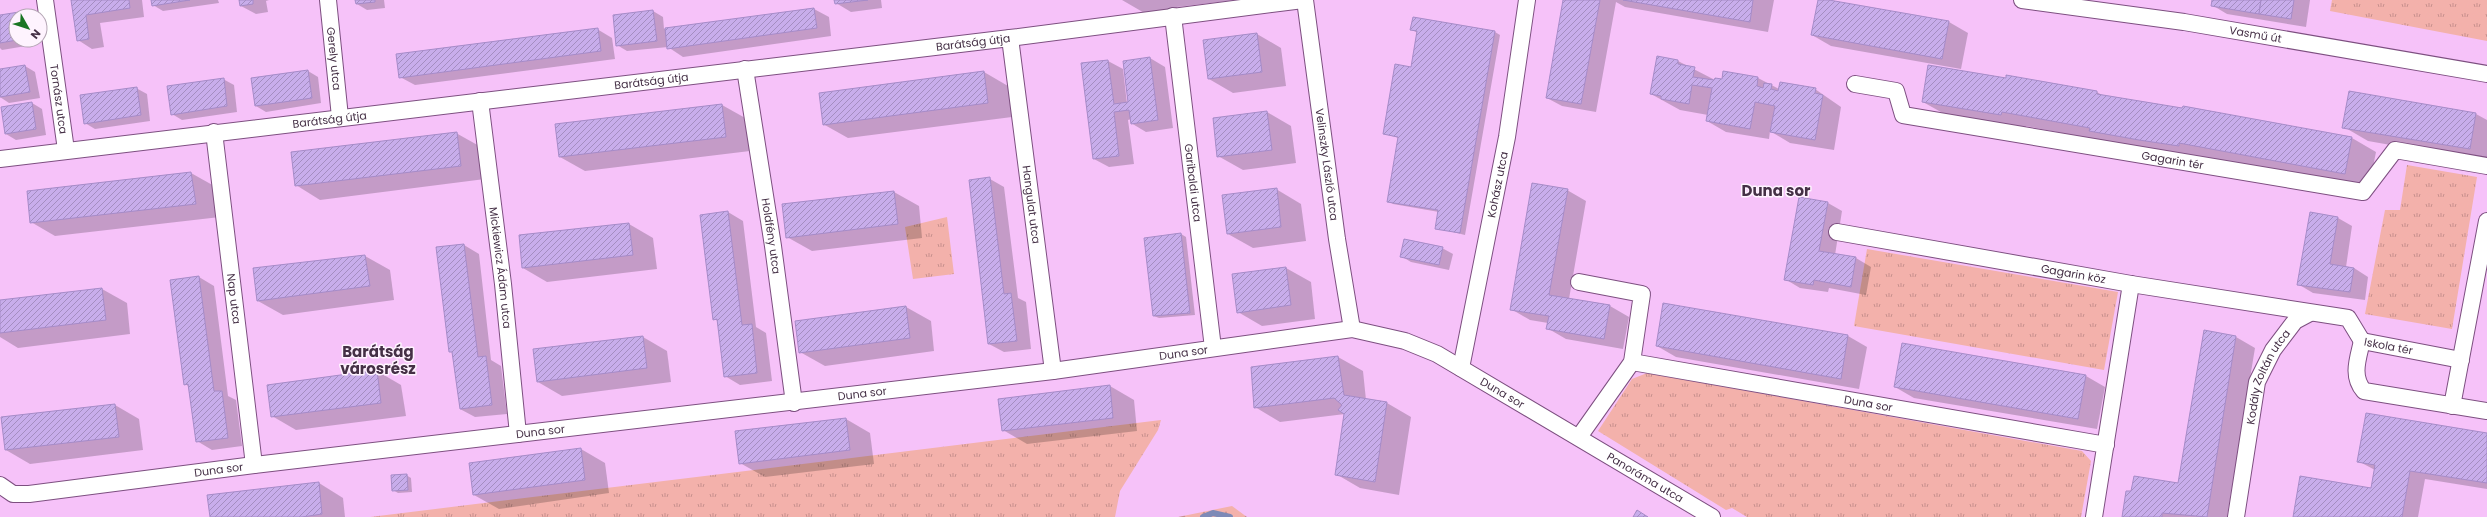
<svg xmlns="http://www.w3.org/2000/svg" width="2487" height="517" font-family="Poppins,sans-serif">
	<defs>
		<pattern id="grass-tufts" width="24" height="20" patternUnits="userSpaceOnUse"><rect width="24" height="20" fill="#f3b1ab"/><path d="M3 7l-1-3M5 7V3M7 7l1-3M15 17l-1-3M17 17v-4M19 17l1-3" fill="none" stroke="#c7908d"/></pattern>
		<pattern id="forest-firs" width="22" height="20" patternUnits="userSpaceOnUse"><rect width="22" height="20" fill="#f3b1ab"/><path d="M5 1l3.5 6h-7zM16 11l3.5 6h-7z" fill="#c7908d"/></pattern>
		<pattern id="building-hatch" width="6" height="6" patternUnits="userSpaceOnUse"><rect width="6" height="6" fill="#c8adeb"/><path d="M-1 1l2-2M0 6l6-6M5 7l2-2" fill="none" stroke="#a48dc0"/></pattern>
	</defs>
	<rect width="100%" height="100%" fill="#f6c2f9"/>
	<g fill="url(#grass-tufts)">
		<path d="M2332 0H2487V41L2330 11Z"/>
		<path d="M2407 165 2477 177 2452 329 2365 314 2385 210H2400Z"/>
		<path d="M947 217 954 274 913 279 905 227Z"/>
		<path d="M1867 249 2118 292 2104 370 1854 326Z"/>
		<path d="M1647 373 2082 451 2091 461 2081 517H1747L1732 508 1726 510 1598 431 1632 379Z"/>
		<path d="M1161 420 1158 430 1120 491 1115 517H370Z"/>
	</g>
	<path fill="url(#forest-firs)" d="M1232 506 1247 517H1178Z"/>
	<g fill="#0003">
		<path d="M72 0H142L144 17 100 23 104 47 92 49 78 40Z"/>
		<path d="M152 0H218L219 3 163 11 153 5Z"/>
		<path d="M240 0H269L266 1 268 12 256 14 241 6Z"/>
		<path d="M356 0H384L385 8 367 10 357 4Z"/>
		<path d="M835 0H881L882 8 851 12 836 3Z"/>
		<path d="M1122 0H1236L1177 7 1178 15 1153 18Z"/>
		<path d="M1564 0H1774L1768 32 1625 7 1616 2 1596 112 1562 106 1547 98Z"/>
		<path d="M1819 0 1949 22 1968 33 1961 69 1831 46 1812 35Z"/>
		<path d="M2213 0H2310L2306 27 2227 14 2212 5Z"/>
		<path d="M814 9 829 17 831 36 683 57 668 47 627 51 617 45 653 11 663 17 664 29Z"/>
		<path d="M18 13 23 16H16V40H32V45L2 50 0 48V16Z"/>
		<path d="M597 29 612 38 615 59 415 85 400 77Z"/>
		<path d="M1412 30 1495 32 1500 35 1465 235 1436 228 1439 212 1393 204 1388 201 1399 138 1384 134 1412 68 1418 33Z"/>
		<path d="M1257 34 1281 48 1286 86 1233 93 1209 79Z"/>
		<path d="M1150 58 1165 67 1173 128 1146 132 1131 123V119L1128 120 1134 164 1109 167 1094 159 1108 61 1123 69 1127 104 1129 103Z"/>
		<path d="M1678 61 1713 79V81L1722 80 1724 72 1758 78 1779 89H1815L1841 107 1834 150 1790 143 1770 131 1769 139 1726 132 1707 121 1708 115 1680 110 1651 94Z"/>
		<path d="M25 66 35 72 40 98 9 103 0 97V70Z"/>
		<path d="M308 71 318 77 321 103 266 112 256 106Z"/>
		<path d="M984 72 1008 86 1012 117 848 138 823 124Z"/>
		<path d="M2007 77 2097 92 2103 96 2352 138 2376 152 2369 187 2203 157V160L2026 126 2025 129 1948 116 1923 102 2007 79Z"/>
		<path d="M223 79 234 85 237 112 182 120 172 114Z"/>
		<path d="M136 88 147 94 150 121 95 129 85 123Z"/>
		<path d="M2350 92 2476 114 2487 120V162L2368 141 2344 127Z"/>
		<path d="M32 103 42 109 46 135 16 140 6 134Z"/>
		<path d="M722 105 747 119 750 151 585 171 560 157Z"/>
		<path d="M1267 112 1291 126 1296 163 1243 170 1218 156Z"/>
		<path d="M456 133 481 147 485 179 320 200 296 185Z"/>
		<path d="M191 173 216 187 220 217 55 236 31 222 28 192Z"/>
		<path d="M990 179 1004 187 1018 298 1026 302 1031 349 1004 352 989 344Z"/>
		<path d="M1276 189 1301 204 1306 241 1253 248 1228 234Z"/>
		<path d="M1567 190 1586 201 1569 299 1610 306 1629 317 1623 349 1566 339 1547 328 1548 323 1530 320 1511 309Z"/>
		<path d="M894 192 919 206 922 238 812 251 787 237 783 205Z"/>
		<path d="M1828 203 1842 211 1835 255 1856 258 1871 267 1866 295 1829 288 1828 292 1800 288 1785 279Z"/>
		<path d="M728 212 743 221 756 327 766 333 772 381 740 385 725 376 718 321 714 319Z"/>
		<path d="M2338 218 2352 226 2346 267 2354 268 2368 277 2365 300 2313 293 2298 284Z"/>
		<path d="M629 224 653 238 657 269 547 282 523 268Z"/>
		<path d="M1181 234 1186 237 1195 315 1159 318 1154 316 1145 239Z"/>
		<path d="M464 245 479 254 491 360 501 366 507 414 475 417 460 409 454 354 450 351Z"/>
		<path d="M1442 248 1453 254 1449 270 1411 262 1401 256Z"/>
		<path d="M365 256 390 270 394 300 283 315 258 301Z"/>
		<path d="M1286 268 1311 282 1315 319 1262 326 1238 312 1233 275Z"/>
		<path d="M199 277 214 286 228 396 236 400 242 446 212 450 197 441 190 387 185 384 171 281Z"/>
		<path d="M102 289 127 303 130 334 18 348 0 337V301Z"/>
		<path d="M1664 304 1848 336 1867 347 1859 389 1676 357 1657 346Z"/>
		<path d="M906 307 931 321 934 351 825 366 800 352Z"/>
		<path d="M2205 332 2236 337 2255 348 2227 517H2123L2132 492 2179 484Z"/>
		<path d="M643 337 667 351 671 382 562 396 538 382Z"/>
		<path d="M1902 344 2086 376 2105 387 2097 429 1914 398 1895 387Z"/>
		<path d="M1338 357 1363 371 1366 400 1387 403 1411 417 1399 495 1360 488 1336 474 1345 414 1280 422 1255 407Z"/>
		<path d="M377 371 401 385 406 416 296 430 272 416Z"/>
		<path d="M1110 386 1134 400 1137 431 1027 444 1003 430Z"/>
		<path d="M115 405 139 419 143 450 30 464 6 450Z"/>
		<path d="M846 419 870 433 874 464 765 477 740 463Z"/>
		<path d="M2487 434V489L2425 479 2418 517H2294L2372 489 2375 470 2358 461Z"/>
		<path d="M581 449 605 463 609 493 499 509 474 495 470 464Z"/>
		<path d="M406 475 411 478 412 492 398 493 393 490Z"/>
		<path d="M319 483 343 498 345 517H211Z"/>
	</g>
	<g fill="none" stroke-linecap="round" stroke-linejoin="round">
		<path stroke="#7e8ab7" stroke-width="6" d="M1203 517 1213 513 1230 517"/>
	</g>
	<g fill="url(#building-hatch)" stroke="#a68bc8">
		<path d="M71 0H129L130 8 86 15 89 39 77 41Z"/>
		<path d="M151 0H190L152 6Z"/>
		<path d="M239 0H253V4L240 6Z"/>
		<path d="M355 0H375V2L356 4Z"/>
		<path d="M834 0H868L835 4Z"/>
		<path d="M1563 0H1600L1581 104 1546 98Z"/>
		<path d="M1623 0H1753L1750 22Z"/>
		<path d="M1818 0H1829L1949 21 1942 59 1811 35Z"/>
		<path d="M2212 0H2261L2259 14 2211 6Z"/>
		<path d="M2261 0H2294L2291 19 2259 14Z"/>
		<path d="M814 8 817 28 667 49 665 28Z"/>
		<path d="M653 10 657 41 616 46 613 15Z"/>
		<path d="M19 12V16H16L17 40 0 43V15Z"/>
		<path d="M1413 17 1495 31 1460 233 1435 229 1438 210 1387 202 1398 137 1383 134 1395 64 1411 67 1417 31 1410 30Z"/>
		<path d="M598 28 601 51 399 78 396 54Z"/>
		<path d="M1257 33 1262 72 1208 79 1203 40Z"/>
		<path d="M1657 56 1678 60V64L1695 67 1693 77 1714 80 1715 78 1722 79 1723 71 1758 77 1757 86 1763 88 1764 83 1772 84 1771 89 1778 91 1780 82 1816 88 1815 93 1823 95 1815 140 1770 132 1775 106 1755 102 1750 129 1706 121 1712 88 1692 85 1689 104 1661 99V96L1650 94Z"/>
		<path d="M1150 57 1158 120 1131 124 1129 110 1114 112 1119 156 1093 159 1081 63 1108 60 1114 104 1128 102 1123 61Z"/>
		<path d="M25 65 30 92 0 97V69Z"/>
		<path d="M1928 65 2006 78V75L2097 91V94L2182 108 2183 106 2352 137 2345 174 2179 143V146L2139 140 2089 131 2090 128 2002 112 2001 115 1922 102Z"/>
		<path d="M308 70 312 98 255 106 251 78Z"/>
		<path d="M984 71 988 103 823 125 819 93Z"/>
		<path d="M224 78 227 106 171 115 167 86Z"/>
		<path d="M137 87 141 115 84 124 80 95Z"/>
		<path d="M2349 91 2476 113 2470 149 2342 128Z"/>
		<path d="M32 102 36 129 5 134 1 107Z"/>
		<path d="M722 104 726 137 559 157 555 124Z"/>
		<path d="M1267 111 1272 150 1217 157 1213 118Z"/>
		<path d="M457 132 461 166 295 186 291 152Z"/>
		<path d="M191 172 196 204 30 223 27 191Z"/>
		<path d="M990 177 1004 294 1011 293 1017 341 988 344 969 180Z"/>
		<path d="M1532 183 1568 189 1549 295 1610 305 1604 339 1546 329 1549 316 1510 310Z"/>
		<path d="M1277 188 1281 227 1227 234 1222 195Z"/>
		<path d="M894 191 898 224 786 238 782 204Z"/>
		<path d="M1799 197 1828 202 1819 251 1856 257 1851 287 1814 280 1813 285 1784 280Z"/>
		<path d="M728 211 742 325 752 324 757 373 724 377 717 319 713 320 700 215Z"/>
		<path d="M2310 212 2338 217 2330 264 2354 268 2350 292 2297 285Z"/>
		<path d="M629 223 633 255 522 268 519 235Z"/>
		<path d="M1181 233 1190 313 1153 316 1144 238Z"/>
		<path d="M1404 239 1443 247 1439 265 1400 257Z"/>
		<path d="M464 244 478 357 486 356 492 405 460 409 452 352H449L436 247Z"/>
		<path d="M365 255 370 286 257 301 253 268Z"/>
		<path d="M1286 267 1291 305 1237 313 1232 274Z"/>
		<path d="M199 276 214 391H222L228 438 196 442 188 384 184 385 170 280Z"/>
		<path d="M102 288 106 320 0 333V300Z"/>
		<path d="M1663 303 1848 335 1841 379 1656 346Z"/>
		<path d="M906 306 910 338 799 353 795 321Z"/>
		<path d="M2204 330 2236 336 2207 517 2162 513V517H2122L2126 491H2131L2134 476 2178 483Z"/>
		<path d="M643 336 647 368 537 382 533 349Z"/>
		<path d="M1902 343 2086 375 2078 419 1894 387Z"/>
		<path d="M1338 356 1344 395 1387 402 1375 482 1335 475 1344 414 1338 410 1342 405 1334 398 1254 408 1251 367Z"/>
		<path d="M377 370 381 403 271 417 267 385Z"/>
		<path d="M1110 385 1113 418 1002 431 998 399Z"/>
		<path d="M115 404 119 437 5 450 1 417Z"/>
		<path d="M2366 413 2487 433V483L2410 471 2402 517H2293L2300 476 2371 488 2375 465 2357 462Z"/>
		<path d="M846 418 850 450 739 464 735 431Z"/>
		<path d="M581 448 585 480 473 495 469 463Z"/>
		<path d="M407 474 408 490 392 491 391 475Z"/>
		<path d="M319 482 322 514 302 517H210L207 495Z"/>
		<path d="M1637 510 1648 517H1633Z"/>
	</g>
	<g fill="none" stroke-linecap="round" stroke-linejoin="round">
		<defs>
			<g id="minor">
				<path id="s1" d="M45 0 66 150"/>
				<path id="s2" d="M328 0 340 117"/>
				<path id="s3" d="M1305 0 1337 239 1352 329"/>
				<path id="s4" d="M2022 0 2184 22 2487 74"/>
				<path id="s5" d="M1173 16 1213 348"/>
				<path id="s6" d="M1010 38 1053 371"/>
				<path id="s7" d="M745 69 773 246 794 403"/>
				<path id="s8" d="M1855 84 1896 91 1903 115 2363 192 2395 150 2487 166"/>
				<path id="s9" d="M480 101 503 284 518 434"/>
				<path id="s10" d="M214 132 254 465"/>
				<path id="s11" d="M0 159 1010 38 1303 0"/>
				<path id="s12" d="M1837 232 2131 284 2348 318 2362 341"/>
				<path d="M1579 282 1642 294 1632 362 1579 437"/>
				<path d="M2362 341C2358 359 2351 376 2364 391L2487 411"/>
				<path id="s13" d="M2362 341 2461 360"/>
				<path id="s14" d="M1632 362 2106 445"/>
				<path id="s15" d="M1461 368 1507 137 1527 0"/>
				<path d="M2452 406 2487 221"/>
				<path id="s16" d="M0 485 13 494H29L254 465 1053 371 1352 329 1405 341 1437 354 1712 517"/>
				<path d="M2094 517 2131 284"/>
				<path id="s17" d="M2236 517 2257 382 2273 350 2295 321 2310 313"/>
			</g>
		</defs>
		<use href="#minor" stroke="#7d4f80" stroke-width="18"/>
		<use href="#minor" stroke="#fff" stroke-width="16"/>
	</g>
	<g text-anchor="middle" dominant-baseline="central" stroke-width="3" stroke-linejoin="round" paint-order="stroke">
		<g font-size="11" fill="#453046" stroke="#fef3fe">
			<text stroke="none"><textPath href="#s4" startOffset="236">Vasmű út</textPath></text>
			<text stroke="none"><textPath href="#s11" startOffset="980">Barátság útja</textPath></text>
			<text stroke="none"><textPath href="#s2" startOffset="59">Gerely utca</textPath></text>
			<text stroke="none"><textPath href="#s11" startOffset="656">Barátság útja</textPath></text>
			<text stroke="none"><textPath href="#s1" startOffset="100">Tornász utca</textPath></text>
			<text stroke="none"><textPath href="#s11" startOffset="332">Barátság útja</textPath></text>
			<text stroke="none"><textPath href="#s8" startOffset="340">Gagarin tér</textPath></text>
			<text stroke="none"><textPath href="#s3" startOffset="166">Velinszky László utca</textPath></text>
			<text stroke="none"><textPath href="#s5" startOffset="168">Garibaldi utca</textPath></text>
			<text stroke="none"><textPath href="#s15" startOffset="187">Kohász utca</textPath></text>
			<text stroke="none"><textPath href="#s6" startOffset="168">Hangulat utca</textPath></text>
			<text stroke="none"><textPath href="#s7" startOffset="169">Holdfény utca</textPath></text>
			<text stroke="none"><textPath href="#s9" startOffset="168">Mickiewicz Ádám utca</textPath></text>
			<text stroke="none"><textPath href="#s12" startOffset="240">Gagarin köz</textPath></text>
			<text stroke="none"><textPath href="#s10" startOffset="168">Nap utca</textPath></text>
			<text stroke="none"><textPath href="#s13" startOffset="27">Iskola tér</textPath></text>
			<text stroke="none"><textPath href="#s16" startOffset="1195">Duna sor</textPath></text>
			<text stroke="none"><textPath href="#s17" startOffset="145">Kodály Zoltán utca</textPath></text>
			<text stroke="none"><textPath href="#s16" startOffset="1530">Duna sor</textPath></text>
			<text stroke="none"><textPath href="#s16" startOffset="871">Duna sor</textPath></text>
			<text stroke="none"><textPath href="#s14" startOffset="240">Duna sor</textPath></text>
			<text stroke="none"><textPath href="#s16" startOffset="547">Duna sor</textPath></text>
			<text stroke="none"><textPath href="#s16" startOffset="223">Duna sor</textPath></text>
			<text stroke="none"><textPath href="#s16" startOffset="1696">Panoráma utca</textPath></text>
		</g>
		<g font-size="15" font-weight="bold" fill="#453046" stroke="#fef3fe">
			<text x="1776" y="190">Duna sor</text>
			<text x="378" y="351">Barátság<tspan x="378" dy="17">városrész</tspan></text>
		</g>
	</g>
	<g transform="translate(28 28) rotate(129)"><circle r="19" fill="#fef3fe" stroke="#b4a5b4"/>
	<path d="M0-3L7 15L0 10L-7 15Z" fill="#197523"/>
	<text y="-6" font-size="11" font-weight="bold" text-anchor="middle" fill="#453046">N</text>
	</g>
</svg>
